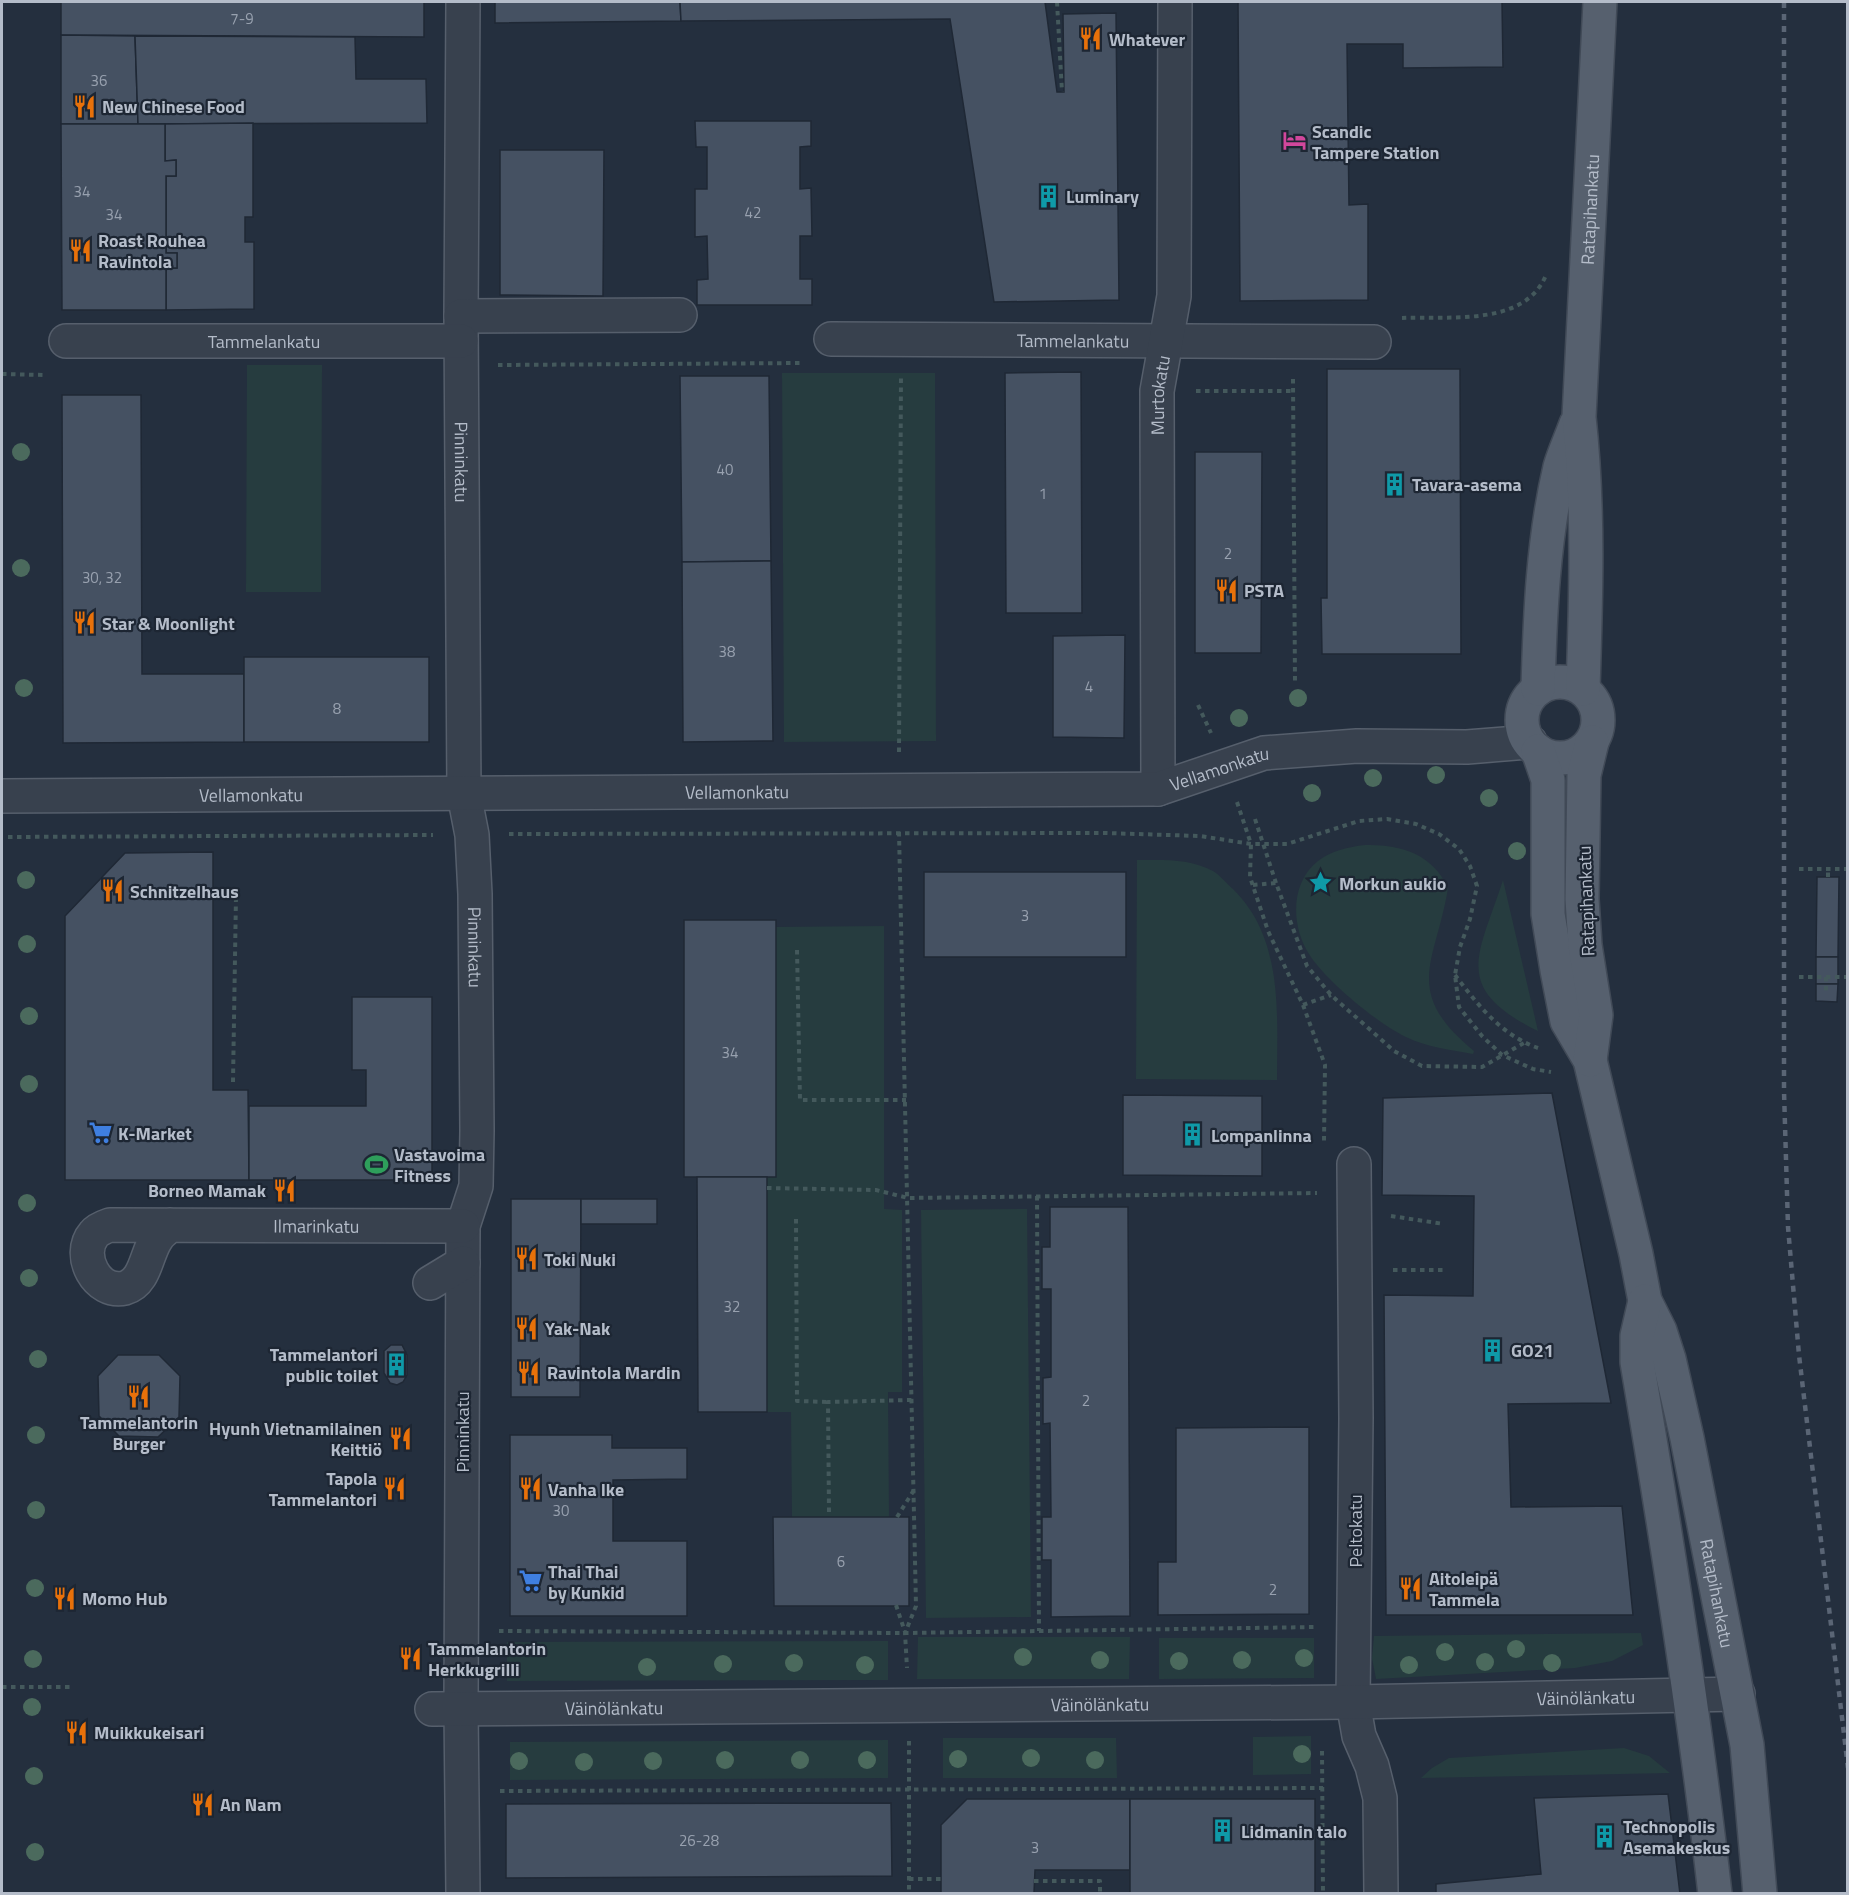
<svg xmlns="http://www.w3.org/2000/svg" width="1849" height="1895" font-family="'Titillium Web',sans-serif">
	<rect width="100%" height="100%" fill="#242f3e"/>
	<g fill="#263c3f">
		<path d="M247 365H322L321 592H246Z"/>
		<path d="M782 373H935L936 741 784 742Z"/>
		<path d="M1365 845C1400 844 1433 854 1448 888 1436 963 1401 991 1474 1051L1473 1054C1451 1050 1426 1047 1406 1037 1377 1023 1326 981 1309 954 1291 926 1290 883 1318 861 1331 851 1348 847 1365 845Z"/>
		<path d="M1137 860C1163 860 1189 858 1213 871 1220 875 1227 884 1233 889 1284 939 1277 1014 1277 1080L1136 1079Z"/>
		<path d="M1503 880 1538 1031C1450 988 1479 955 1503 880Z"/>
		<path d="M884 926V1209L902 1210V1392H888L889 1517H792L791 1412H767V1177L776 1176V927Z"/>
		<path d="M1027 1209 1031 1617 926 1618 921 1210Z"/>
		<path d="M1641 1633 1643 1645 1612 1661 1575 1668 1376 1679 1372 1658 1374 1636Z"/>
		<path d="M918 1637H1130L1129 1679H917Z"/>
		<path d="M1159 1638H1314V1678L1159 1679Z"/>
		<path d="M888 1641V1680L507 1681V1642Z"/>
		<path d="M1311 1736V1774L1253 1775V1737Z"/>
		<path d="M943 1738H1116L1117 1778H943Z"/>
		<path d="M888 1740V1778L510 1780V1742Z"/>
		<path d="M1624 1748 1649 1756 1670 1773 1421 1778 1432 1768 1449 1758Z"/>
	</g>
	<g fill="#455162" stroke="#1f2835" stroke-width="1.5">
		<path d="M61 2H424V37L61 35Z"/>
		<path d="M495 2H680L681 21 495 23Z"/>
		<path d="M680 2H1045L1057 92H1064L1063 14 1116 13 1119 300 994 302 950 19 681 21Z"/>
		<path d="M1238 2H1502L1503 67 1403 68V44H1347L1349 205 1368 204V300L1240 301Z"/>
		<path d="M61 35 135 36 138 124H61Z"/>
		<path d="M135 36 355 37 356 79H426L427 123 138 124Z"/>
		<path d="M695 121H811V146L800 147V189L811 188 812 236H800V279H812V305H697V280L708 279 707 236 695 237V189H707V147H696Z"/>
		<path d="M253 123V217H245V242H254V309L166 310V268H177V253H166V176H176V160L165 161V124Z"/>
		<path d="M61 124H165V161L176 160V176H166V253H177V268H166V310H62Z"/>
		<path d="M500 150H604L603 296 500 295Z"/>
		<path d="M1327 369H1460L1461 654H1322L1321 598H1327Z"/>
		<path d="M1081 372 1082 613H1006L1005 373Z"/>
		<path d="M680 376H769L771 561 682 562Z"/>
		<path d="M62 395H141L142 674H244V742L63 743Z"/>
		<path d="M1195 452H1262L1261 653H1195Z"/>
		<path d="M771 561 773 741 683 742 682 562Z"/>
		<path d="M1125 635 1124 738 1053 737V636Z"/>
		<rect x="244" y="657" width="185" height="85"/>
		<path d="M213 852V1090H248L249 1180H65V916L125 853Z"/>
		<rect x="924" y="872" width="202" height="85"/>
		<path d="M1817 877H1839L1838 957H1816Z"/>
		<rect x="684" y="920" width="92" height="257"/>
		<rect x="1816" y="957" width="22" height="27"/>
		<path d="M1816 984H1838L1837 1002 1816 1001Z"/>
		<path d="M352 997H432V1180H249V1106H366V1070H352Z"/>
		<path d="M1552 1093 1611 1403 1508 1404 1511 1507 1622 1506 1633 1615H1386L1384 1295 1473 1296 1474 1196 1382 1195 1383 1098Z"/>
		<path d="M1123 1095 1262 1096V1176L1123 1175Z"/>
		<path d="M697 1177H767V1412H698Z"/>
		<path d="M511 1199H581L580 1397H511Z"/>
		<rect x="581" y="1199" width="76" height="25"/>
		<path d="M1050 1207H1128L1130 1616 1051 1617V1560H1042V1517H1051L1050 1423 1043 1424V1378L1051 1377V1289H1042V1247H1050Z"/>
		<path d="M391 1345H402L407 1355V1375L403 1382 397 1385 390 1383 384 1373V1351Z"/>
		<path d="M118 1355H159L180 1376 179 1417 158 1437 119 1436 99 1416 98 1376Z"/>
		<path d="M1309 1427V1614L1158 1615V1562H1176V1428Z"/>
		<path d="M510 1435H612V1448H687V1479L613 1480V1541H687V1616H510Z"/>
		<path d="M773 1517H909V1606H774Z"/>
		<path d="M1668 1794 1680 1894H1436V1884L1541 1874 1534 1798Z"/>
		<path d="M967 1799H1130V1870H1035L1034 1893 1069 1894H941V1825Z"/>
		<path d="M1130 1799H1315V1894H1245V1863H1169V1894H1130Z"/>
		<rect x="1130" y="1799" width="185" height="95"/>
		<path d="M891 1803 892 1876 506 1878V1804Z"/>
	</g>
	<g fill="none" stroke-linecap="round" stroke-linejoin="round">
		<defs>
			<g id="minor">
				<path id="s1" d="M463 2 461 316 464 794 472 835 475 894 477 1131 476 1186 463 1226 461 1708 463 1894"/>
				<path d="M461 316 680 315"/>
				<path id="s2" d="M831 339 1374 342"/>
				<path id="s3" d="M66 341H461"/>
				<path id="s4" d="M1158 789 1157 391 1174 296 1175 2"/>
				<path id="s5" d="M2 796 1158 789 1264 753 1357 746 1467 747 1530 742"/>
				<path d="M1354 1164 1356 1418 1353 1702 1359 1736 1372 1766 1380 1798 1381 1894"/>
				<path id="s6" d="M170 1225C166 1229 160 1233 157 1238 146 1253 146 1282 125 1288 97 1295 76 1255 94 1234 97 1230 104 1227 110 1225L463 1226"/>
				<path d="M430 1283 463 1263"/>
				<path id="s7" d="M432 1709 1353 1702 1738 1694"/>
			</g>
			<g id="major">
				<circle cx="1560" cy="720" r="38"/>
				<path d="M1538 689C1540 614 1543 540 1560 467 1564 453 1571 438 1576 424"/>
				<path id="s8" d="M1583 689C1586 598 1589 508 1579 417L1600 2"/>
				<path id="s9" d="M1538 751 1548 780V914L1557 970 1567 1021 1590 1060 1636 1254 1645 1301 1660 1331 1669 1359 1687 1438 1747 1745 1760 1894"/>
				<path d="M1590 1060 1596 1015 1585 945 1582 899 1584 775 1592 742"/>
				<path d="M1645 1301 1637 1336V1362C1667 1539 1695 1716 1715 1894"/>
			</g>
		</defs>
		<use href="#minor" stroke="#565f6c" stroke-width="36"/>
		<use href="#major" stroke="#414a57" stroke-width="36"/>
		<g stroke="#44595c" stroke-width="4" stroke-dasharray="4.5 4.5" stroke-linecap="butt">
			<path d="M1057 2 1062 92"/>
			<path d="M1402 318C1448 316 1525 327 1546 275"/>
			<path d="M498 365 803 363"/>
			<path d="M2 374 44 375"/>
			<path d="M1293 379 1295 683"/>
			<path d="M1196 391H1293"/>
			<path d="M1198 705 1211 733"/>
			<path d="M899 752 901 376"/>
			<path d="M1237 802 1251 844 1250 877 1268 931 1303 1005 1325 1065 1324 1141"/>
			<path d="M1255 819 1276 883"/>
			<path d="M899 832 916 1606 905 1633 907 1668"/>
			<path d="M509 834 1105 833 1200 836 1251 844H1287L1359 821 1387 819 1416 824 1439 834 1459 849 1470 866 1477 886 1470 919 1460 947 1455 975 1459 1007 1482 1036 1502 1055 1533 1069 1551 1072"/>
			<path d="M8 837 433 835"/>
			<path d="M1799 869H1848"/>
			<path d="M1828 877V868"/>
			<path d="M1253 885 1276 883 1307 966 1331 995 1394 1051 1422 1066 1482 1067 1524 1043"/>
			<path d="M797 950 800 1100H906"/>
			<path d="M1455 975C1478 1005 1501 1035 1538 1048"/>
			<path d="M1799 977H1848"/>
			<path d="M1826 977V993"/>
			<path d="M1303 1005 1331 995"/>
			<path d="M233 1082 236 895"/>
			<path d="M767 1188 876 1190 908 1198 1317 1193"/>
			<path d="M1037 1196 1039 1631"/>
			<path d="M1391 1216 1444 1224"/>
			<path d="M796 1219 797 1401 828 1402"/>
			<path d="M1393 1270H1444"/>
			<path d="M829 1512 828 1402 912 1400"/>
			<path d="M897 1517 914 1490"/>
			<path d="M896 1605 905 1632"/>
			<path d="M499 1631 905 1633 1317 1627"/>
			<path d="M2 1687H71"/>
			<path d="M909 1741V1894"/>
			<path d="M1322 1751 1323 1894"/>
			<path d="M500 1791 1323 1788"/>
			<path d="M909 1879H941"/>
			<path d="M1034 1881H1100V1894"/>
		</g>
		<use href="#minor" stroke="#38414e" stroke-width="33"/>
		<use href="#major" stroke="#56606e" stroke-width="33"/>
		<path stroke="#5a6575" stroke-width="4.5" stroke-dasharray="6 6" stroke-linecap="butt" d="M1784 2V1091L1788 1227 1799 1355 1848 1768"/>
	</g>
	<g fill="#4b6a5d">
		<circle cx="21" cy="452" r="9"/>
		<circle cx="21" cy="568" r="9"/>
		<circle cx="24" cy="688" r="9"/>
		<circle cx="1298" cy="698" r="9"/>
		<circle cx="1239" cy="718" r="9"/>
		<circle cx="1436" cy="775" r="9"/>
		<circle cx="1373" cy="778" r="9"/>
		<circle cx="1312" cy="793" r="9"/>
		<circle cx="1489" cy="798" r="9"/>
		<circle cx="1517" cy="851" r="9"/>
		<circle cx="26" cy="880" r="9"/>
		<circle cx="27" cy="944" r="9"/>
		<circle cx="29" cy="1016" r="9"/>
		<circle cx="29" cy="1084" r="9"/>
		<circle cx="27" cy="1203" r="9"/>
		<circle cx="29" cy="1278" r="9"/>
		<circle cx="38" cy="1359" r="9"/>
		<circle cx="36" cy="1435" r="9"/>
		<circle cx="36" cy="1510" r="9"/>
		<circle cx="35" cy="1588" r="9"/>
		<circle cx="1516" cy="1649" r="9"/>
		<circle cx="1445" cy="1652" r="9"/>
		<circle cx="1023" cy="1657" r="9"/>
		<circle cx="1304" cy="1658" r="9"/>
		<circle cx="33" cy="1659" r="9"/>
		<circle cx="1100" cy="1660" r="9"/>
		<circle cx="1242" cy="1660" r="9"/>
		<circle cx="1179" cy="1661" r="9"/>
		<circle cx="1485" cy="1662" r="9"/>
		<circle cx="794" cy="1663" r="9"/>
		<circle cx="1552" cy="1663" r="9"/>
		<circle cx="723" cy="1664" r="9"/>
		<circle cx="865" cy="1665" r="9"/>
		<circle cx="1409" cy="1665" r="9"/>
		<circle cx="647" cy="1667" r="9"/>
		<circle cx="32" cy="1707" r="9"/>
		<circle cx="1302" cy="1754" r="9"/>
		<circle cx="1031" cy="1758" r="9"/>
		<circle cx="958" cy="1759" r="9"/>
		<circle cx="725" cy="1760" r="9"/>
		<circle cx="800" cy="1760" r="9"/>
		<circle cx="867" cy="1760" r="9"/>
		<circle cx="1095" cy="1760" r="9"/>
		<circle cx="519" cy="1761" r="9"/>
		<circle cx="653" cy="1761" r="9"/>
		<circle cx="584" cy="1762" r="9"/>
		<circle cx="34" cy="1776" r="9"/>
		<circle cx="35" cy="1852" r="9"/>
	</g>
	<defs>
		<symbol id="restaurant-bare" viewBox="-9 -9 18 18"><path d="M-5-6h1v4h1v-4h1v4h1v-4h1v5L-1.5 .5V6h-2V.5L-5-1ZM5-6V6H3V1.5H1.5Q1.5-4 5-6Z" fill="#e8710a" stroke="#1d2633" stroke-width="2.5" paint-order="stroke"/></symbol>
		<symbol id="hotel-bare" viewBox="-9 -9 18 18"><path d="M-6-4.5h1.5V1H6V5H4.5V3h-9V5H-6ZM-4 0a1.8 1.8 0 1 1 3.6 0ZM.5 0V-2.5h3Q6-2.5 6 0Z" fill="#d1479c" stroke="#1d2633" stroke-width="2.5" paint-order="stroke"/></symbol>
		<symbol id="building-bare" viewBox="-9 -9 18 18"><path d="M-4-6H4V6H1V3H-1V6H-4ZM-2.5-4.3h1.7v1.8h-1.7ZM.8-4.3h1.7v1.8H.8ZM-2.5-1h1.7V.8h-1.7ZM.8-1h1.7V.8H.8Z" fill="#0f9aa8" stroke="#1d2633" stroke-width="2.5" paint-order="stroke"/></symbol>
		<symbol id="sight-bare" viewBox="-9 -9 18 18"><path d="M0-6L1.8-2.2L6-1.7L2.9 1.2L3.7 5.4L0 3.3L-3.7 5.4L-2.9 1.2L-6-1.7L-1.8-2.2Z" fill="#0f9aa8" stroke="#1d2633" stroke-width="2.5" paint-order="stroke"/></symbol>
		<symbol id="supermarket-bare" viewBox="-9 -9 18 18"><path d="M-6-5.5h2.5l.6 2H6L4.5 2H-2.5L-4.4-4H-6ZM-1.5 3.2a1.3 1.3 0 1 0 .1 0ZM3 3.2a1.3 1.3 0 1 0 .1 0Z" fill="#3f7fe0" stroke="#1d2633" stroke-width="2.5" paint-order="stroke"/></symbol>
		<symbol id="stadium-bare" viewBox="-9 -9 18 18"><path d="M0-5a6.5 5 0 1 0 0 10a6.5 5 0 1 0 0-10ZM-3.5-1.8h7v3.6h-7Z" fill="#2e9e5b" stroke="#1d2633" stroke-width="2.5" paint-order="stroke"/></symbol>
	</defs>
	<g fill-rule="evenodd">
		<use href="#restaurant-bare" x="1074" y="22" width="33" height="33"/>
		<use href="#restaurant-bare" x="68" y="90" width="33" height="33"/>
		<use href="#hotel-bare" x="1278" y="124" width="33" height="33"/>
		<use href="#building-bare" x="1032" y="180" width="33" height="33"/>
		<use href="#restaurant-bare" x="64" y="234" width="33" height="33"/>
		<use href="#building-bare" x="1378" y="468" width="33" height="33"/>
		<use href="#restaurant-bare" x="1210" y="574" width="33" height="33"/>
		<use href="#restaurant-bare" x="68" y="606" width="33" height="33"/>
		<use href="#sight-bare" x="1304" y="866" width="33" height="33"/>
		<use href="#restaurant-bare" x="96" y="874" width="33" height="33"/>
		<use href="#supermarket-bare" x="84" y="1116" width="33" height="33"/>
		<use href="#building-bare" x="1176" y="1118" width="33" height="33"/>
		<use href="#stadium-bare" x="360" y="1148" width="33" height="33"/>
		<use href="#restaurant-bare" x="268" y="1174" width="33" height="33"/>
		<use href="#restaurant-bare" x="510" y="1242" width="33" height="33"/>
		<use href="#restaurant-bare" x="510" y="1312" width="33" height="33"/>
		<use href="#building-bare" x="1476" y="1334" width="33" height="33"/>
		<use href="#building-bare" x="380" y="1348" width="33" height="33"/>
		<use href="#restaurant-bare" x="512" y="1356" width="33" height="33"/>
		<use href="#restaurant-bare" x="122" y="1380" width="33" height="33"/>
		<use href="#restaurant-bare" x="384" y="1422" width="33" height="33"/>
		<use href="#restaurant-bare" x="378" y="1472" width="33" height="33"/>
		<use href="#restaurant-bare" x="514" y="1472" width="33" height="33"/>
		<use href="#supermarket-bare" x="514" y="1564" width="33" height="33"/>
		<use href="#restaurant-bare" x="1394" y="1572" width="33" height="33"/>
		<use href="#restaurant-bare" x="48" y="1582" width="33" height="33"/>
		<use href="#restaurant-bare" x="394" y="1642" width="33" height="33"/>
		<use href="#restaurant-bare" x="60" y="1716" width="33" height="33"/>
		<use href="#restaurant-bare" x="186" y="1788" width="33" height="33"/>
		<use href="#building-bare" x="1206" y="1814" width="33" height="33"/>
		<use href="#building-bare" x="1588" y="1820" width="33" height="33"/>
	</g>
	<g text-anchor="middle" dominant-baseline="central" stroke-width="4.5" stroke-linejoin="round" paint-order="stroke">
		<g font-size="15" fill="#98a1af">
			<text x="242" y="18">7-9</text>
			<text x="99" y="80">36</text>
			<text x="82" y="191">34</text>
			<text x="753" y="212">42</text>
			<text x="114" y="214">34</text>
			<text x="725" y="469">40</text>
			<text x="1043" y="493">1</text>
			<text x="1228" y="553">2</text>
			<text x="102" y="577">30, 32</text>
			<text x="727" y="651">38</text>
			<text x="1089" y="686">4</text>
			<text x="337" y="708">8</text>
			<text x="1025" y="915">3</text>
			<text x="730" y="1052">34</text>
			<text x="732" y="1306">32</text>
			<text x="1086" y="1400">2</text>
			<text x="561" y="1510">30</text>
			<text x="841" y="1561">6</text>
			<text x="1273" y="1589">2</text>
			<text x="699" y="1840">26-28</text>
			<text x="1035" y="1847">3</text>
		</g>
		<g font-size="18" font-weight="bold" fill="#b4bcc9" stroke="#1d2633" text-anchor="start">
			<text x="1109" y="39">Whatever</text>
			<text x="102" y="106">New Chinese Food</text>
			<text x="1312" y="131">Scandic<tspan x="1312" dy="21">Tampere Station</tspan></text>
			<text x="1066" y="196">Luminary</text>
			<text x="98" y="240">Roast Rouhea<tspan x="98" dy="21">Ravintola</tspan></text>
			<text x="1412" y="484">Tavara-asema</text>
			<text x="1244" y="590">PSTA</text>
			<text x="102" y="623">Star &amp; Moonlight</text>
			<text x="1339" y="883">Morkun aukio</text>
			<text x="130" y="891">Schnitzelhaus</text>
			<text x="118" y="1133">K-Market</text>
			<text x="1211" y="1135">Lompanlinna</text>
			<text x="394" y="1154">Vastavoima<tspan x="394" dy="21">Fitness</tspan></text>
			<text x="266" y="1190" text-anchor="end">Borneo Mamak</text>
			<text x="544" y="1259">Toki Nuki</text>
			<text x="545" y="1328">Yak-Nak</text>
			<text x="1511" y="1350">GO21</text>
			<text x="378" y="1354" text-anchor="end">Tammelantori<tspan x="378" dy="21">public toilet</tspan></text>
			<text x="547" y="1372">Ravintola Mardin</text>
			<text x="139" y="1422" text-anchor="middle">Tammelantorin<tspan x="139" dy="21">Burger</tspan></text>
			<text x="382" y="1428" text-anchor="end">Hyunh Vietnamilainen<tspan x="382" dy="21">Keittiö</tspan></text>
			<text x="377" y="1478" text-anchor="end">Tapola<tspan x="377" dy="21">Tammelantori</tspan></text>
			<text x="548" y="1489">Vanha Ike</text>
			<text x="548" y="1571">Thai Thai<tspan x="548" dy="21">by Kunkid</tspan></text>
			<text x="1429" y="1578">Aitoleipä<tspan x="1429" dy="21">Tammela</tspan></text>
			<text x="82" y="1598">Momo Hub</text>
			<text x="428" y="1648">Tammelantorin<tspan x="428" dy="21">Herkkugrilli</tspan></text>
			<text x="94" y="1732">Muikkukeisari</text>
			<text x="220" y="1804">An Nam</text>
			<text x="1623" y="1826">Technopolis<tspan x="1623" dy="21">Asemakeskus</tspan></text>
			<text x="1241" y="1831">Lidmanin talo</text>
		</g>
		<g font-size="18" fill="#b4bcc9" stroke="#1d2633">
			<text stroke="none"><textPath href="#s8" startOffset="480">Ratapihankatu</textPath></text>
			<text stroke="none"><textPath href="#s2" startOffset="242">Tammelankatu</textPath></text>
			<text stroke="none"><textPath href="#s3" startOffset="198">Tammelankatu</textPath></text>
			<text stroke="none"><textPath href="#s4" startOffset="394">Murtokatu</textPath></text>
			<text stroke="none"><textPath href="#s1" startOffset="460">Pinninkatu</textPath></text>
			<text stroke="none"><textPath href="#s5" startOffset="1221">Vellamonkatu</textPath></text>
			<text stroke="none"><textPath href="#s5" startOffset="735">Vellamonkatu</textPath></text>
			<text stroke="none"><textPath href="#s5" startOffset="249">Vellamonkatu</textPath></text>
			<text transform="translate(1586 901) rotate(-92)">Ratapihankatu</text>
			<text stroke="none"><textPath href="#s1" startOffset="946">Pinninkatu</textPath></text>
			<text stroke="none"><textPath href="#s6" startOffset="384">Ilmarinkatu</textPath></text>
			<text transform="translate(462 1432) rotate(-90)">Pinninkatu</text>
			<text transform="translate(1355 1531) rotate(-90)">Peltokatu</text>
			<text stroke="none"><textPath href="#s9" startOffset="868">Ratapihankatu</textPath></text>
			<text stroke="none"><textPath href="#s7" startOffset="1154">Väinölänkatu</textPath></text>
			<text stroke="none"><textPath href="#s7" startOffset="668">Väinölänkatu</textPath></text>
			<text stroke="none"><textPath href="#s7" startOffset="182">Väinölänkatu</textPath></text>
		</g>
	</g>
	<rect width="1849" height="1895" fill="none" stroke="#b4bcc9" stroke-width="6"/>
</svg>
